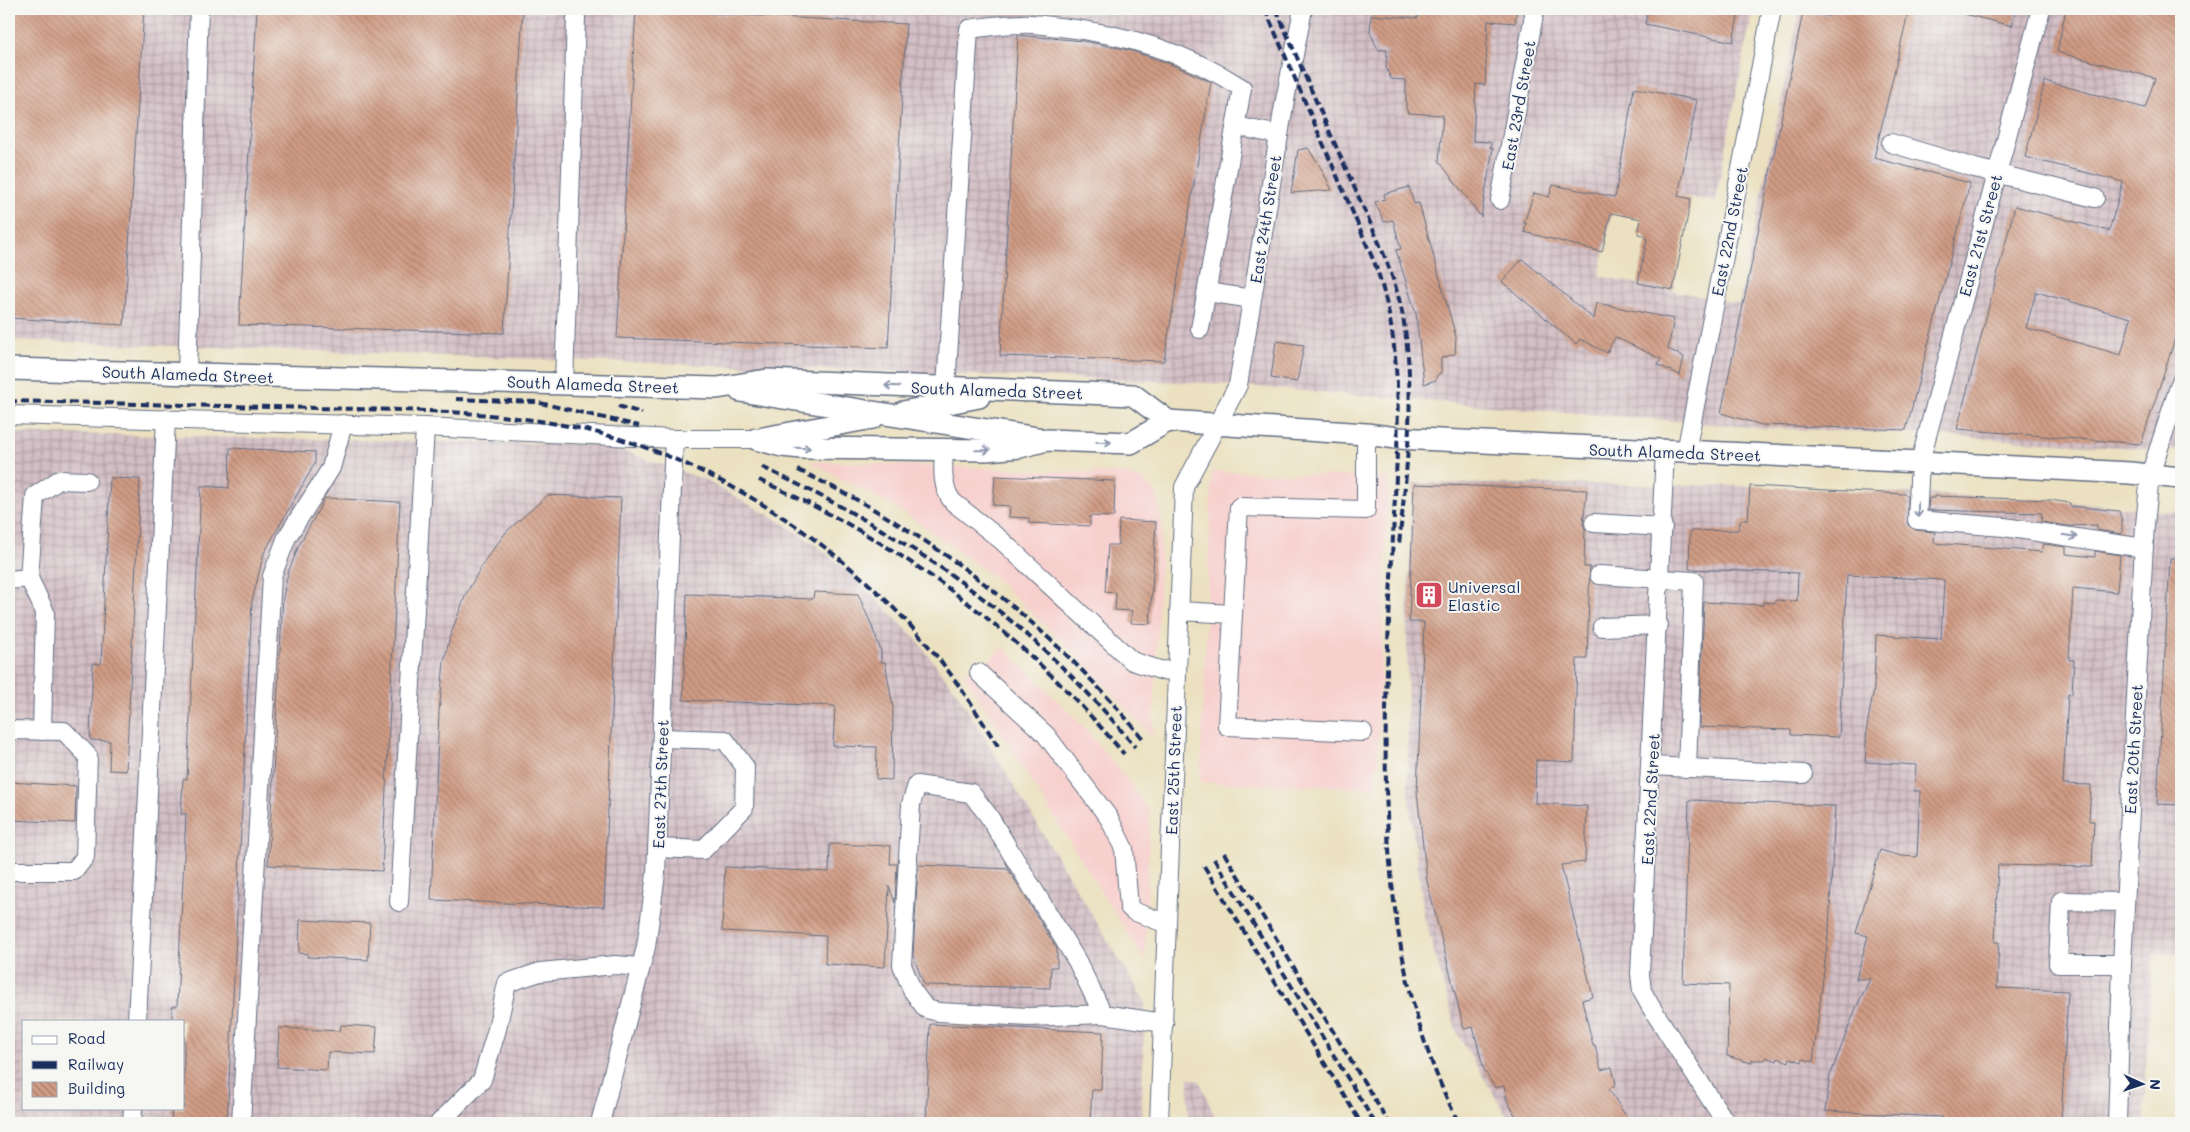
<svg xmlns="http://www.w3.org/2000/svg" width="2190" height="1132" font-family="Mali,sans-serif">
	<defs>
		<pattern id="industrial-grid" width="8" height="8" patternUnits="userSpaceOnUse" patternTransform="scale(1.25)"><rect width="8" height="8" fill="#d2bec4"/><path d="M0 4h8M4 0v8" fill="none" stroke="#aa9ba2"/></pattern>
		<pattern id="building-back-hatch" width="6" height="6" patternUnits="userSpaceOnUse" patternTransform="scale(1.25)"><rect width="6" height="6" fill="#d09b83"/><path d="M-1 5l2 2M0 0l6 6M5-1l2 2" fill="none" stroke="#a87f6e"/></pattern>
	</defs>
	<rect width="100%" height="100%" fill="#f6f6f2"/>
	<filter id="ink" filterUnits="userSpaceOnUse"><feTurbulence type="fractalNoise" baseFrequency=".02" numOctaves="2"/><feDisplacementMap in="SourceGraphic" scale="10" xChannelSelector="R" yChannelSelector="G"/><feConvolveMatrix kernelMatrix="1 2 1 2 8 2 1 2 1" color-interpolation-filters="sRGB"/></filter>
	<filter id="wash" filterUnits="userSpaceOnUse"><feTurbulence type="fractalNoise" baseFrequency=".0096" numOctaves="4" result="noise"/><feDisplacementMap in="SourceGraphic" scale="20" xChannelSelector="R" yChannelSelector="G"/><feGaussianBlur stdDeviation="1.12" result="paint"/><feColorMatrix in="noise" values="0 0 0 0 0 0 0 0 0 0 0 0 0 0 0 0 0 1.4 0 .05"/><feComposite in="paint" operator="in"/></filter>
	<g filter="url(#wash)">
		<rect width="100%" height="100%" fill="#ebe1c0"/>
		<g fill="#f7d0ce">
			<path d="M809 461 1127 474 1144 480 1157 495 1162 522 1153 737 1076 655 995 578 905 513Z"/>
			<path d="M1212 471 1389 478 1376 788 1200 782Z"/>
			<path d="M1003 647 1081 724 1128 780 1150 812 1145 961 964 674 980 659 985 664Z"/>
		</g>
		<g fill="url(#industrial-grid)" fill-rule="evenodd">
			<path d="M9 9H1753L1715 202 1618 184 1599 276 1739 304 1800 9H2181V451L1915 434 1763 428 1207 383 9 340Z"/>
			<path d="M9 433 606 445 703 479 781 522 817 546 851 574 916 639 960 697 1145 1002 1141 1123H9ZM24 1021H184V1108H24Z"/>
			<path d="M1413 483 1750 486 2051 500 2181 513V954L2153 953 2143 1123H1511L1457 1033 1424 915 1408 792 1407 622Z"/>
			<path d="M1189 1078 1200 1081 1217 1123H1188Z"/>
		</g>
		<g id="blocks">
			<g fill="url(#building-back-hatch)" fill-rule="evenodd">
				<path d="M9 9H144L124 325 9 318Z"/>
				<path d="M257 9H523L504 333 239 325Z"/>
				<path d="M636 9 906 24 888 348 617 338Z"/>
				<path d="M1420 9H1517L1515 23 1488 21 1485 85 1476 84 1473 141 1488 142 1491 143 1490 148H1493L1481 217 1439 161 1443 115 1408 113 1406 108V80L1391 79 1386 67 1387 50H1378L1370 32 1371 15 1418 18Z"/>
				<path d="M1648 9 1739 11 1733 42 1645 24Z"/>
				<path d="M1826 9H1909L1874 158 1970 183 1906 430 1762 425 1721 413 1803 12 1829 16Z"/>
				<path d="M1966 9H2016L2012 26 1965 14Z"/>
				<path d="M2066 9H2181V320L2141 444 1957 429 2015 206 2109 231 2123 182 2025 157 2045 81 2145 108 2155 78 2057 52ZM2036 292 2131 318 2121 355 2026 328Z"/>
				<path d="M1018 35 1083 41 1129 50 1173 65 1211 82 1164 361 1000 356Z"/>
				<path d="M1634 88 1697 100 1678 196 1691 199 1673 290 1638 283 1647 239 1644 235 1638 234 1641 219 1611 213 1602 252 1524 232 1526 223H1524L1534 193 1549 197 1553 185 1615 197Z"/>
				<path d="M1308 148 1321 168 1332 190 1291 193 1298 150Z"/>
				<path d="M1409 187 1414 204 1419 203 1456 337 1455 354 1441 358V373L1437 375 1436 380 1424 384 1416 314 1396 250 1401 249 1393 220 1384 222 1375 202 1385 199 1384 194Z"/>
				<path d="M1522 259 1594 319 1597 303 1674 319 1668 349 1684 357 1680 375 1658 365 1661 359 1615 337 1607 353 1580 339 1576 344 1502 282Z"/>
				<path d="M1276 341 1304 345 1297 382 1271 378Z"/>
				<path d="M230 448 315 452V463L264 553 252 601 227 1123H171L172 1108H184V1021H172V1006H177L186 814H181L183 779H187L201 486 229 488Z"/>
				<path d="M995 476 1115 481 1114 517 1090 516V526L1029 523V518L1009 517 1010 506 993 505Z"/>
				<path d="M110 478 140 479 126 771 109 770 110 741 90 740 93 663 101 664Z"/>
				<path d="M1414 484 1587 490 1583 523 1585 529 1584 567H1590L1587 659H1577L1574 762 1536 760 1535 803 1587 806 1585 862 1561 865 1593 997 1582 1000 1593 1045H1595L1601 1070 1612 1067 1616 1084 1609 1089 1630 1123H1519L1507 1100 1504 1086 1495 1088 1484 1070 1473 1027 1464 1029 1427 881 1417 792 1424 622H1409Z"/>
				<path d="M1750 486 1905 494 1908 497V525L1916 530 1935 532 1934 543 2042 552 2044 544 2066 547V554L2095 557V551L2120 555 2117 592 2073 588 2069 660H2074L2072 695 2068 694 2063 784 2091 785 2089 821H2094L2092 867 1998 865 1995 942H1999L1997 988 2068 991 2061 1123H1941V1117L1825 1111 1830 1076 1856 1008 1870 979H1856L1868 936 1856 933 1880 850 1901 856 1917 857 1920 791H1914L1916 765 1865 762 1867 726 1874 688 1876 635 1941 639 1944 580 1847 575 1839 737 1791 735V730L1699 727 1704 602 1763 605V602L1775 603V600L1797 601 1798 573 1689 569 1690 531 1738 530 1741 520H1748Z"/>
				<path d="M548 495 621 498 604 907 431 900 439 712 444 662 450 636 466 594 485 560 507 531Z"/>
				<path d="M1934 496 2051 500 2070 503V506L2119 511 2122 521V534L2097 530V525L2068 526 2041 522 2042 513 1928 510 1929 498H1934Z"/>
				<path d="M325 498 400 502 382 871 268 865 283 597 288 573 299 545Z"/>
				<path d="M1119 520 1156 522 1150 624 1131 623 1132 611 1115 610 1116 593 1105 592 1108 545H1118Z"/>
				<path d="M2170 558H2181V805L2157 804Z"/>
				<path d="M814 592 858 594 871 624 881 651V662H885L893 707 892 780 876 779 877 747 833 746 835 706 683 700 687 594 813 599Z"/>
				<path d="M9 782 76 786 75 823 9 820Z"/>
				<path d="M1689 800 1835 806 1829 928 1813 1062 1803 1059 1802 1062 1790 1058 1789 1062 1778 1058 1777 1061 1766 1057 1765 1060H1752L1751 1063 1727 1056 1729 985 1683 983Z"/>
				<path d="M830 844 891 846 890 864H897L895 903 889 886 885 967 825 964 826 936 722 931 725 867 829 872Z"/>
				<path d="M918 865 1008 869 1057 949V967H1051L1050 988 924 985 913 955Z"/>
				<path d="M300 920 370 923 368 960 307 957 308 954 299 953Z"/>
				<path d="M930 1024 1103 1032 1101 1090H1092L1090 1123H926Z"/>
				<path d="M341 1025 377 1027 375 1054 328 1052 327 1070 277 1067 279 1028 340 1031Z"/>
			</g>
		</g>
	</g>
	<g filter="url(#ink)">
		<use href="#blocks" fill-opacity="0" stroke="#646d80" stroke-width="1"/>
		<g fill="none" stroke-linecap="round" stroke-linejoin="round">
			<defs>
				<g id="minor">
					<path d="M2041 9 1920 462 1917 520 2004 527 2144 548"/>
					<path d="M1236 126 1279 135"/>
					<path d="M1891 143 1975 168 2095 198"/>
					<path d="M1500 200 1535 9"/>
					<path d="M1207 292 1252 299"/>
					<path d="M187 373 199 9"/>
					<path d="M564 384 576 18"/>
					<path d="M946 388 969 29C986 27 1004 24 1022 24 1034 23 1047 26 1060 27 1126 34 1186 52 1242 88L1200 329"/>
					<path d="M9 415 425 427 674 439H756"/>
					<path d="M944 451C943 469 941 487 953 502L1001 540 1132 661 1160 670 1177 671"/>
					<path d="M1665 451 1640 974 1642 991 1651 1007 1726 1123"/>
					<path d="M1686 452 1772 9"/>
					<path d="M1594 523 1663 527"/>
					<path d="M1599 575 1694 581 1687 768"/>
					<path d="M29 578 45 612 42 731"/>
					<path d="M9 580 29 578 35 496 59 480 87 481"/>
					<path d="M1179 611 1233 614 1227 726 1363 732"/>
					<path d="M1233 614 1239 507 1366 510V434"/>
					<path d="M1602 627 1659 625"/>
					<path d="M979 673 1046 735 1109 818 1124 849 1129 907 1133 911 1167 924"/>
					<path d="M9 730 64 731 88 756 85 857 74 871H9"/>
					<path d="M1174 755 1184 487 1238 385 1284 105 1303 9"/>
					<path d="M1651 766 1803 774"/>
					<path d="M658 848 703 850 744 808 745 767 725 740 662 738"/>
					<path d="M399 902 425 427"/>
					<path d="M2122 964H2058L2061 901 2125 902"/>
					<path d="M1103 1014 1077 961 988 815 971 793 917 785 911 804 902 965 912 990 926 1009 939 1012 1029 1017 1103 1014 1164 1023"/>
					<path d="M137 1021 166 419"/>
					<path d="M132 1123 133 1108"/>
					<path d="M241 1123 272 576 287 537 331 468 343 424"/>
					<path d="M439 1123 482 1080 497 1029 507 983 540 972 615 965 641 967"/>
					<path d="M600 1123 646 947 656 874 674 439"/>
					<path d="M1159 1123 1170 847"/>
					<path d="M2117 1123 2122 964 2145 525 2150 475 2181 381"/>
				</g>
				<g id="major">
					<path d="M9 369 717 388 767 380 1133 395 1168 421 1366 434 1397 438 1920 462 2130 473 2181 478"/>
					<path d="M740 391 1038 438"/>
					<path d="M903 412 979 397"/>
					<path d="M763 438 873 418"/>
					<path d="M756 439 782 446 802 448 986 450 1020 447 1047 440 1131 443 1168 421"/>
				</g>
			</defs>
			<use href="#minor" stroke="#646d80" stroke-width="20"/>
			<use href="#major" stroke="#646d80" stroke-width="24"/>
			<use href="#minor" stroke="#fff" stroke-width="18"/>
			<use href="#major" stroke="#fff" stroke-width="21"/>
			<g stroke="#1b2f5e" stroke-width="4" stroke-dasharray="8 4" stroke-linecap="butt">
				<path d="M1265 9 1375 264C1407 352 1397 446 1393 537 1384 729 1367 948 1459 1123"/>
				<path d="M1276 9C1302 69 1328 129 1355 189 1373 230 1395 273 1403 317 1416 391 1407 469 1399 544"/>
				<path d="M456 399 536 402 639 426"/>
				<path d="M9 401C111 403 214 406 316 408 427 411 542 409 647 448 757 489 861 563 935 654 959 683 978 715 998 746"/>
				<path d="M618 406 642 413"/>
				<path d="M762 467C911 537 1030 618 1135 747"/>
				<path d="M798 470C933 533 1051 625 1144 740"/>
				<path d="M759 480C904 544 1022 632 1124 754"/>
				<path d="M1224 853 1389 1123"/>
				<path d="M1214 859 1375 1123"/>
				<path d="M1204 866 1361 1123"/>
			</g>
			<defs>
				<path id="minor-bridge" d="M1170 847 1174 755"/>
			</defs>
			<use href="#minor-bridge" stroke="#646d80" stroke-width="20" stroke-linecap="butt"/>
			<use href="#minor-bridge" stroke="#fff" stroke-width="18"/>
		</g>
		<defs><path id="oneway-shaft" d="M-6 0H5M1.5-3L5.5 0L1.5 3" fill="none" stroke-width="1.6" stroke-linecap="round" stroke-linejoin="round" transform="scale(1.25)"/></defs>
		<g stroke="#8d97ae">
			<use href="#oneway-shaft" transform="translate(892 386) rotate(-178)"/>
			<use href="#oneway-shaft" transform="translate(1104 442) rotate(2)"/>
			<use href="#oneway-shaft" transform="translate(803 448) rotate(2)"/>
			<use href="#oneway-shaft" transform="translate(983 450) rotate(-1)"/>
			<use href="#oneway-shaft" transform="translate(1918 510) rotate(90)"/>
			<use href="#oneway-shaft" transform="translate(2070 536) rotate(9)"/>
		</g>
	</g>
	<defs>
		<symbol id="building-square" viewBox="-11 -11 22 22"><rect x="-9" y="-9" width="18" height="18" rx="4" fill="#d1495b" stroke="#f6f6f2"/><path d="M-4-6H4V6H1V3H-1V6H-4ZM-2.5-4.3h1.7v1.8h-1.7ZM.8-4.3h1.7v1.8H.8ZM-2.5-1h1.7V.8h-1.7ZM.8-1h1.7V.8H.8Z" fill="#fff"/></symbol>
	</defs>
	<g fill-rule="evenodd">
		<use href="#building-square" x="1413" y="579" width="32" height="32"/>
	</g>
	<g text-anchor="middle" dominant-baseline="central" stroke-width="4" stroke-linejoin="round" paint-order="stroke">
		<g font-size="16" fill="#1b2f5e" stroke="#f6f6f2">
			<text transform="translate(1518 105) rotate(-80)">East 23rd Street</text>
			<text transform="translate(1265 219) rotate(-81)">East 24th Street</text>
			<text transform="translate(1729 231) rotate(-79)">East 22nd Street</text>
			<text transform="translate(1980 235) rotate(-75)">East 21st Street</text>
			<text transform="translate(188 374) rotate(2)">South Alameda Street</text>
			<text transform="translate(593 384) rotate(2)">South Alameda Street</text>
			<text transform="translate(997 390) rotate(2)">South Alameda Street</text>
			<text transform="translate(1675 452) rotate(2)">South Alameda Street</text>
			<text transform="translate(2133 749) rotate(-87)">East 20th Street</text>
			<text transform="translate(1173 770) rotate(-88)">East 25th Street</text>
			<text transform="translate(660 784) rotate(-88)">East 27th Street</text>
			<text transform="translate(1650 799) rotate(-87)">East 22nd Street</text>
		</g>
		<g font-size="16" fill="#1b2f5e" stroke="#f6f6f2" text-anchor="start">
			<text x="1448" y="586">Universal<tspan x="1448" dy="18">Elastic</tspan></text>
		</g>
	</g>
	<rect width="2190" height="1132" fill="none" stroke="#f6f6f2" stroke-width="30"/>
	<rect x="22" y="1020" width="162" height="90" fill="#f6f6f2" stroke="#9ea6b7"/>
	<rect x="32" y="1036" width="25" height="8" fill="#ffffff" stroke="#9ea6b7"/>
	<text x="68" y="1044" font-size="15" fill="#1b2f5e">Road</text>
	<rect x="32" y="1061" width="25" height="8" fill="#1b2f5e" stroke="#9ea6b7"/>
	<text x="68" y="1070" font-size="15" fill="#1b2f5e">Railway</text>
	<rect x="32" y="1082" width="25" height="15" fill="url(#building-back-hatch)" stroke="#9ea6b7"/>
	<text x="68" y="1094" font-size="15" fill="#1b2f5e">Building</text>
	<g transform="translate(2142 1084) rotate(93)" stroke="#f6f6f2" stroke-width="4" paint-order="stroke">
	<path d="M0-4L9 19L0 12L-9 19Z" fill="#1b2f5e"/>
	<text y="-8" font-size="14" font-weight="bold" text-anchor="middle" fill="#1b2f5e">N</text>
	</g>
</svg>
